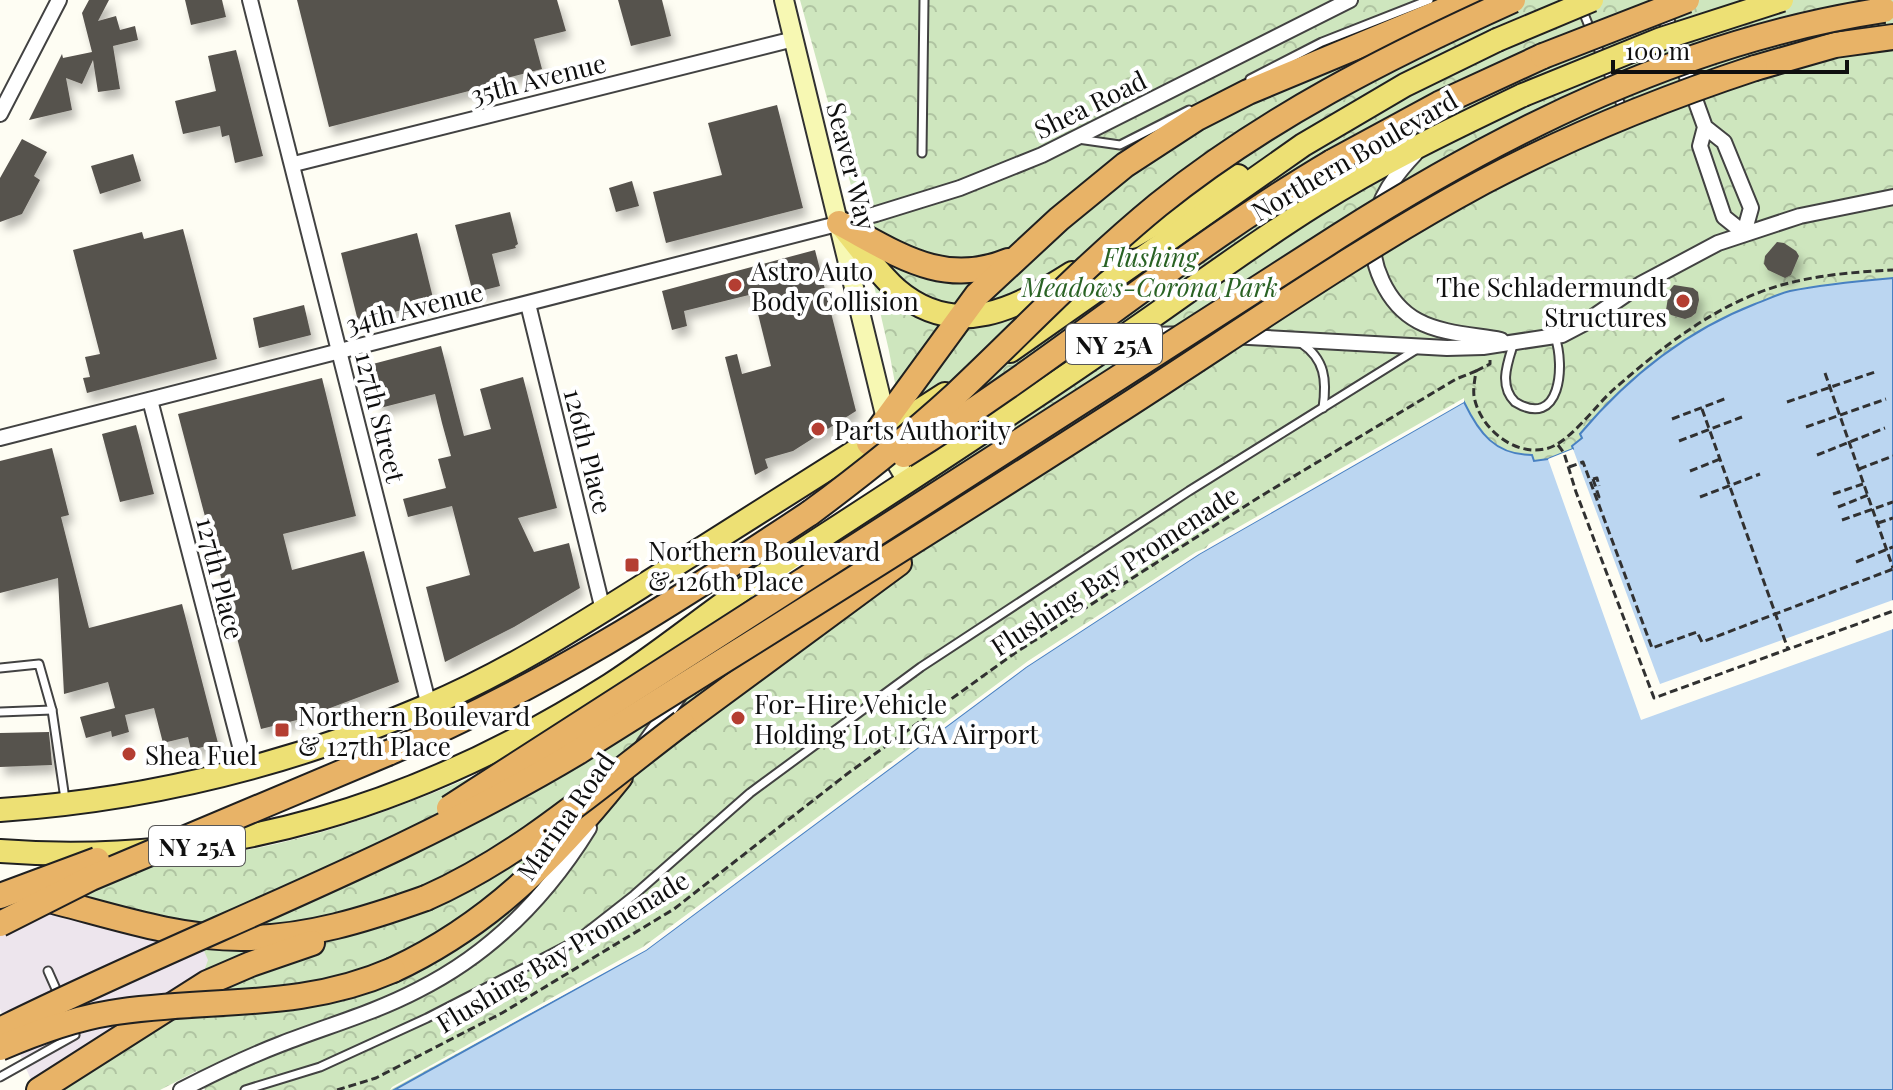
<svg xmlns="http://www.w3.org/2000/svg" width="1893" height="1090" font-family="'Playfair Display',serif">
	<defs>
		<pattern id="park-crowns" width="20" height="18" patternUnits="userSpaceOnUse" patternTransform="scale(2)"><rect width="20" height="18" fill="#cee6be"/><path d="M2 6a3 3 0 1 1 6 0M12 15a3 3 0 1 1 6 0" fill="none" stroke="#b0c4a2"/></pattern>
		<filter id="shadow"><feDropShadow dx="4.5" dy="8" stdDeviation="4" flood-color="#0004"/></filter>
	</defs>
	<rect width="100%" height="100%" fill="#fefdf3"/>
	<path fill="#ede5ed" d="M0 897 201 944 209 960 202 977 32 1082 0 1009Z"/>
	<path fill="url(#park-crowns)" d="M800 0H1893V278L1787 292 1663 354 1625 386 1581 434 1582 438 1572 446 1573 449 1548 459 1534 461 1532 455C1491 455 1483 433 1464 403L1199 554 1026 667 646 950 394 1090H205L197 1071 160 1090H53L202 977 208 960 201 944 40 888C72 880 104 871 135 865 177 858 220 856 262 847 342 830 417 801 492 768L915 491 889 351 852 189Z"/>
	<path fill="#bbd6f1" stroke="#4881c2" stroke-width="2" d="M1893 278V1090H394L646 950 1026 667 1199 554 1464 402C1479 433 1495 455 1532 455L1534 461 1548 459 1573 449 1572 446 1582 438 1580 434C1628 377 1686 331 1755 304 1766 300 1778 294 1790 291 1824 284 1859 281 1893 278Z"/>
	<g fill="#fefdf3">
		<path d="M1464 398V402L1199 554 1026 667 646 950 390 1090 392 1087 643 947 1028 661 1196 552 1206 548 1209 544Z"/>
		<path d="M1573 449 1660 684 1893 600V629L1641 720 1548 459Z"/>
	</g>
	<g fill="#57524d" filter="url(#shadow)">
		<path d="M89 0H109L98 21 116 16 120 30 135 26 138 40 113 46 120 89 98 92 93 60 82 84 66 78 72 110 29 120 62 54 63 58 92 52 82 13Z"/>
		<path d="M185 0H222L226 17 191 25Z"/>
		<path d="M297 0H557L566 31 534 39 542 69 499 80 500 83 329 127Z"/>
		<path d="M618 0H662L671 36 631 46Z"/>
		<path d="M236 50 263 156 235 163 229 135 222 137 220 126 183 134 175 101 216 91 208 56Z"/>
		<path d="M777 105 803 208 666 243 653 192 722 175 708 123Z"/>
		<path d="M22 139 47 152 34 176 40 180 22 214 0 222V178Z"/>
		<path d="M133 154 141 181 100 194 91 166Z"/>
		<path d="M632 181 639 206 616 212 609 188Z"/>
		<path d="M510 212 518 244 515 246 516 248 492 254 500 286 473 293 455 225Z"/>
		<path d="M183 229 217 359 87 393 83 378 90 377 85 357 100 354 73 250 142 232 144 239Z"/>
		<path d="M417 233 434 302 358 321 341 253Z"/>
		<path d="M1777 242 1784 243 1796 251 1799 256 1791 275 1785 278 1768 270 1764 264 1765 256Z"/>
		<path d="M815 250 856 411 793 451 765 459 768 468 755 475 725 357 737 354 742 374 771 366 753 294 684 311 687 326 672 330 662 291Z"/>
		<path d="M1674 285 1693 288 1698 292 1699 300 1696 313 1691 317 1685 319 1671 315 1666 310 1669 291Z"/>
		<path d="M304 305 311 335 259 348 253 318Z"/>
		<path d="M441 346 464 436 491 429 480 389 523 377 557 508 518 518 534 552 569 543 580 588 514 627 445 662 426 587 470 575 452 506 408 517 403 499 446 488 438 459 451 456 442 423 435 394 380 408 369 365Z"/>
		<path d="M322 378 356 516 283 534 292 570 364 551 399 682 301 719 261 729 178 414Z"/>
		<path d="M136 425 154 494 120 502 102 434Z"/>
		<path d="M52 448 69 515 61 517 89 628 182 604 218 743 191 750 188 737 163 743 154 708 125 715 129 732 112 737 111 731 86 738 80 717 115 708 108 682 64 694 58 578 0 593V461Z"/>
		<path d="M49 732 52 765 0 767V733Z"/>
	</g>
	<g fill="none" stroke-linecap="round" stroke-linejoin="round">
		<defs>
			<g id="service">
				<path d="M1582 9 1623 110 1627 109"/>
				<path d="M1250 79 1322 42 1429 0"/>
				<path d="M1078 139 1120 145 1189 110"/>
				<path d="M922 153 924 0"/>
				<path d="M1514 342C1508 362 1498 385 1515 402 1561 430 1565 365 1555 337"/>
				<path d="M1301 343C1325 359 1327 380 1323 408"/>
				<path d="M0 668 39 664 52 710 65 799"/>
				<path d="M0 712 52 710"/>
				<path d="M48 971 60 998"/>
				<path d="M0 1077 75 1035 71 1024"/>
				<path d="M245 1090 320 1067 427 1018 574 942 634 895 750 793 921 667 1189 491 1417 349"/>
			</g>
			<g id="minor">
				<path d="M250 0 429 706"/>
				<path d="M1661 5 1705 127 1724 142 1751 208 1744 233 1724 217 1700 146 1705 127"/>
				<path d="M0 114 59 0"/>
				<path d="M1415 154C1380 190 1359 232 1382 281 1390 298 1401 312 1418 321 1442 334 1475 335 1501 340"/>
				<path d="M294 164 794 39"/>
				<path d="M528 304 603 610"/>
				<path d="M1126 340 1146 335 1193 334 1447 348 1483 347 1562 335 1583 324 1641 284 1718 243 1800 216 1893 197"/>
				<path d="M150 400 246 769"/>
				<path d="M0 438 876 214 960 188 1042 155 1350 0"/>
				<path d="M758 600 795 565"/>
				<path d="M644 744 679 696"/>
				<path d="M181 1090C214 1073 247 1057 281 1044 327 1026 374 1013 418 990 490 954 547 896 589 828"/>
			</g>
			<path id="secondary" d="M784 0 897 464 904 476 910 481"/>
			<g id="primary">
				<path d="M841 225C859 247 876 271 897 290 957 341 1017 308 1072 273"/>
				<path d="M1132 237 1238 176"/>
				<path d="M1010 351 1303 145 1405 85 1497 40"/>
				<path d="M0 810C147 800 292 764 427 706 515 669 594 616 674 566 764 509 855 452 945 394"/>
				<path d="M0 851C224 868 422 804 610 685 666 649 717 605 773 569 885 496 997 424 1107 348 1177 301 1243 250 1315 205 1381 163 1452 129 1523 95"/>
			</g>
			<g id="motorway">
				<path d="M1755 68 1835 45 1893 37"/>
				<path d="M1332 162 1439 104 1543 56"/>
				<path d="M839 223C896 253 942 288 1008 261"/>
				<path d="M869 443 977 295 1059 219 1125 165 1197 118 1248 92 1469 0"/>
				<path d="M682 723 899 563"/>
				<path d="M388 753C539 690 674 603 810 513"/>
				<path d="M37 897C104 913 172 938 241 938 305 939 367 919 426 898"/>
				<path d="M393 970C489 925 554 859 620 777"/>
				<path d="M39 1090 207 983 251 964 312 943"/>
			</g>
		</defs>
		<use href="#service" stroke="#424242" stroke-width="11"/>
		<use href="#minor" stroke="#424242" stroke-width="18"/>
		<use href="#secondary" stroke="#313131" stroke-width="22"/>
		<use href="#primary" stroke="#202020" stroke-width="26"/>
		<use href="#motorway" stroke="#202020" stroke-width="28"/>
		<g stroke="#313131" stroke-width="3" stroke-dasharray="8 4" stroke-linecap="butt">
			<path d="M1476 371 1490 364V360"/>
			<path d="M1825 373 1893 568"/>
			<path d="M1787 402 1875 372"/>
			<path d="M1702 409 1788 649"/>
			<path d="M1672 419 1727 398"/>
			<path d="M1806 427 1886 399"/>
			<path d="M1679 441 1742 417"/>
			<path d="M1558 445 1564 453 1576 492 1654 698 1893 611"/>
			<path d="M1817 455 1885 428"/>
			<path d="M1569 467 1583 462 1652 648 1697 632 1702 642 1893 569"/>
			<path d="M1859 469 1893 456"/>
			<path d="M1690 471 1720 459"/>
			<path d="M1593 479 1599 497 1597 498"/>
			<path d="M1593 479 1597 478 1599 486"/>
			<path d="M1833 494 1863 484"/>
			<path d="M1700 497 1760 474"/>
			<path d="M1838 507 1868 495"/>
			<path d="M1842 520 1893 502"/>
			<path d="M1878 523 1893 518"/>
			<path d="M1856 562 1893 547"/>
			<path d="M337 1090 376 1078 502 1013 674 909 847 774 1015 653 1261 496 1456 379 1476 371C1475 379 1473 388 1474 396 1479 427 1513 456 1545 449 1568 445 1596 405 1613 390 1662 347 1715 305 1778 286 1815 275 1855 272 1893 270"/>
		</g>
		<use href="#service" stroke="#fff" stroke-width="7"/>
		<use href="#minor" stroke="#fff" stroke-width="14"/>
		<use href="#secondary" stroke="#f7f8b3" stroke-width="18"/>
		<use href="#primary" stroke="#ede074" stroke-width="22"/>
		<use href="#motorway" stroke="#e8b367" stroke-width="24"/>
		<defs>
			<g id="primary-bridge">
				<path d="M1497 40 1592 0"/>
				<path d="M1523 95 1661 39 1782 0"/>
			</g>
			<g id="motorway-bridge">
				<path d="M1543 56 1687 0"/>
				<path d="M904 455C1051 365 1183 250 1332 162"/>
				<path d="M810 513C860 476 909 437 955 395 1023 331 1086 264 1158 205 1266 118 1387 57 1513 0"/>
				<path d="M449 808 1339 236C1506 130 1686 40 1884 10"/>
				<path d="M0 896 97 860"/>
				<path d="M426 898C521 856 600 785 682 723"/>
				<path d="M0 924 91 878 388 753"/>
				<path d="M0 1030C191 935 394 862 578 752 756 640 935 529 1112 415 1234 337 1355 251 1483 182 1570 136 1661 99 1755 68"/>
				<path d="M0 1048C35 1033 72 1019 110 1013 208 997 297 1012 393 970"/>
			</g>
		</defs>
		<use href="#primary-bridge" stroke="#202020" stroke-width="26" stroke-linecap="butt"/>
		<use href="#motorway-bridge" stroke="#202020" stroke-width="28" stroke-linecap="butt"/>
		<use href="#primary-bridge" stroke="#ede074" stroke-width="22"/>
		<use href="#motorway-bridge" stroke="#e8b367" stroke-width="24"/>
	</g>
	<g fill="#b43e32" stroke="#fff" stroke-width="3">
		<circle cx="735" cy="285" r="8"/>
		<circle cx="1683" cy="301" r="8"/>
		<circle cx="818" cy="429" r="8"/>
		<rect x="624" y="557" width="16" height="16" rx="4"/>
		<circle cx="738" cy="718" r="8"/>
		<rect x="274" y="722" width="16" height="16" rx="4"/>
		<circle cx="129" cy="754" r="8"/>
	</g>
	<g text-anchor="middle" dominant-baseline="central" stroke-width="8" stroke-linejoin="round" paint-order="stroke">
		<g fill="#fff" stroke="#575757" stroke-width="2">
			<rect x="1066" y="324" width="96" height="40" rx="6"/>
			<rect x="149" y="826" width="96" height="40" rx="6"/>
		</g>
		<g font-size="24" font-weight="bold" fill="#0f0f0f">
			<text x="1114" y="344">NY 25A</text>
			<text x="197" y="846">NY 25A</text>
		</g>
		<g font-size="26" fill="#0f0f0f" stroke="#fff">
			<text transform="translate(538 78) rotate(-14)">35th Avenue</text>
			<text transform="translate(1090 104) rotate(-26)">Shea Road</text>
			<text transform="translate(1354 155) rotate(-30)">Northern Boulevard</text>
			<text transform="translate(852 166) rotate(76)">Seaver Way</text>
			<text transform="translate(414 307) rotate(-14)">34th Avenue</text>
			<text transform="translate(381 417) rotate(76)">127th Street</text>
			<text transform="translate(589 451) rotate(76)">126th Place</text>
			<text transform="translate(1114 570) rotate(-33)">Flushing Bay Promenade</text>
			<text transform="translate(221 578) rotate(76)">127th Place</text>
			<text transform="translate(565 816) rotate(-55)">Marina Road</text>
			<text transform="translate(562 951) rotate(-31)">Flushing Bay Promenade</text>
		</g>
		<g font-size="26" font-style="italic" fill="#296224" stroke="#fff">
			<text x="1150" y="256">Flushing<tspan x="1150" dy="30">Meadows-Corona Park</tspan></text>
		</g>
		<g font-size="26" fill="#0f0f0f" stroke="#fff" text-anchor="start">
			<text x="751" y="270">Astro Auto<tspan x="751" dy="30">Body Collision</tspan></text>
			<text x="1667" y="286" text-anchor="end">The Schladermundt<tspan x="1667" dy="30">Structures</tspan></text>
			<text x="834" y="429">Parts Authority</text>
			<text x="648" y="550">Northern Boulevard<tspan x="648" dy="30">&amp; 126th Place</tspan></text>
			<text x="754" y="703">For-Hire Vehicle<tspan x="754" dy="30">Holding Lot LGA Airport</tspan></text>
			<text x="298" y="715">Northern Boulevard<tspan x="298" dy="30">&amp; 127th Place</tspan></text>
			<text x="145" y="754">Shea Fuel</text>
		</g>
	</g>
	<path d="M1613 60v12h234v-12" fill="none" stroke="#0f0f0f" stroke-width="4"/>
	<text x="1625" y="60" font-size="24" fill="#0f0f0f" stroke="#ffffff" stroke-width="6" paint-order="stroke">100 m</text>
</svg>
